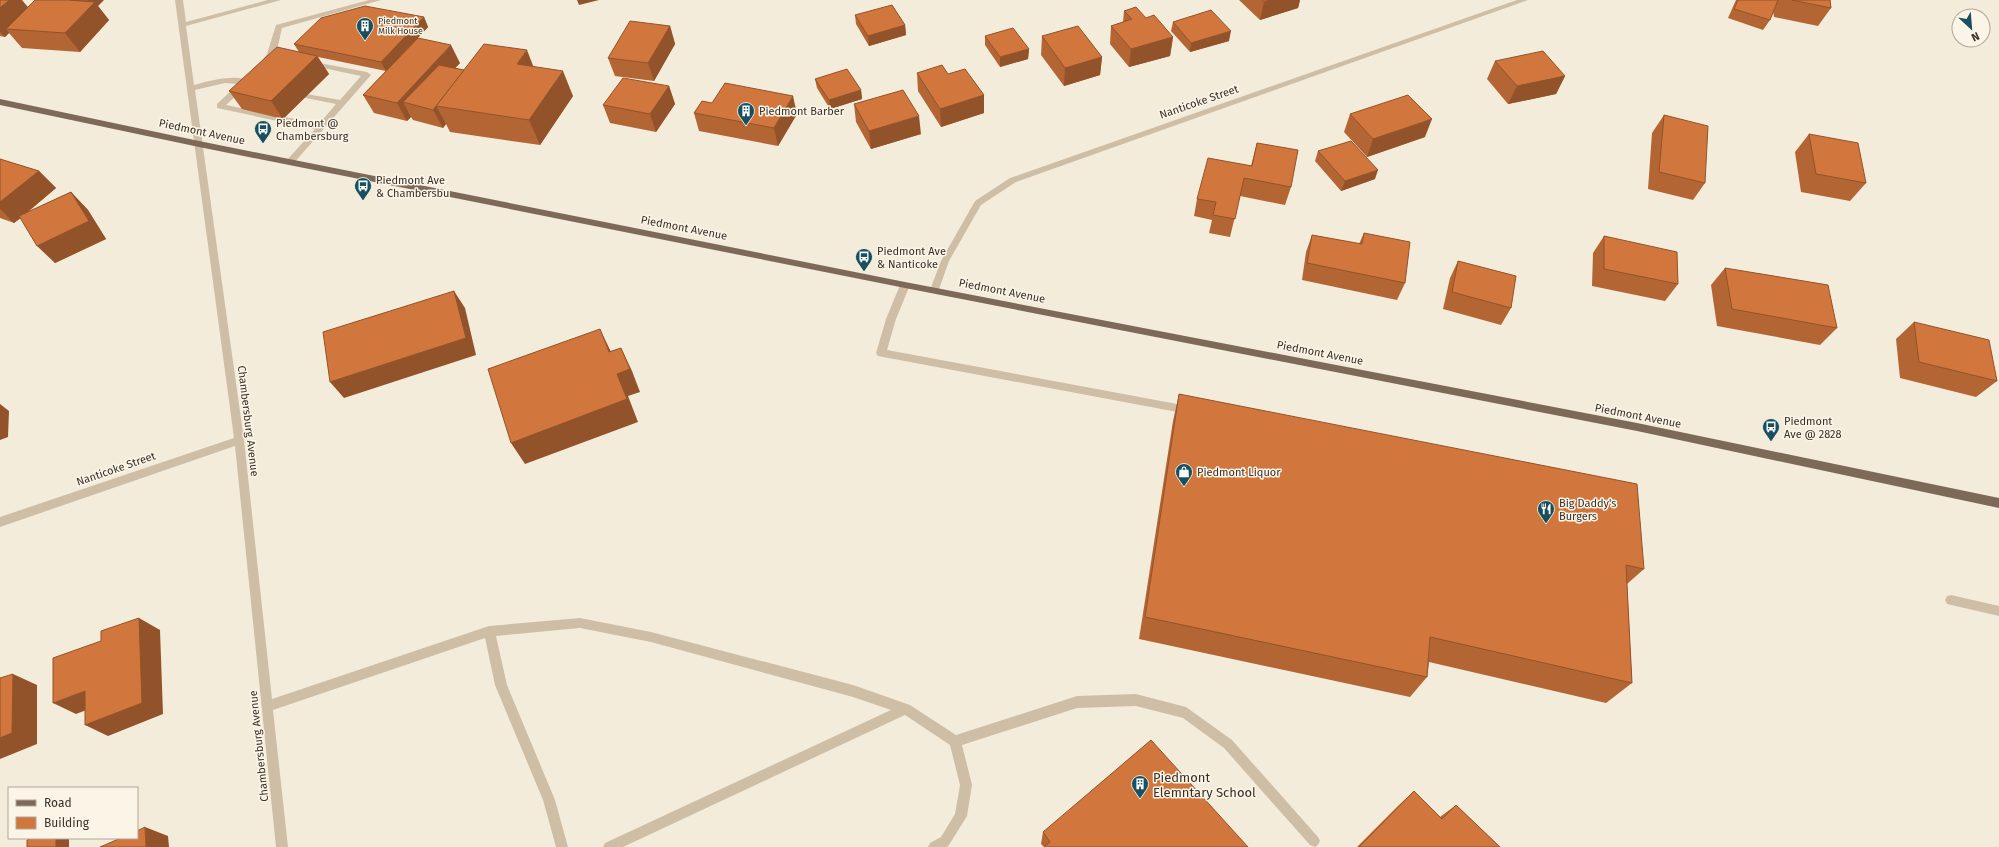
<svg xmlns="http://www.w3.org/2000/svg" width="1999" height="847" font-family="'Fira Sans',sans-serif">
	<rect width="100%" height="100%" fill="#f4ecdb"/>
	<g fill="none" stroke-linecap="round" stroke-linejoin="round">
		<g fill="#cebea6" fill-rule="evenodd">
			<path d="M175 0H183L186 22 268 0H281L186 26 194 85C208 81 241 72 252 83L251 85H244V88L226 105 319 124 336 104 301 97V93L340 100 361 76 309 65V61L367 72 371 75 293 164H287V160L315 129 217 108V104L238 84 225 83 195 90 244 440 272 699 489 626 580 618 651 632 853 685 910 705 956 735 1077 696 1136 694 1186 707 1232 740 1318 837 1320 841 1318 845 1315 847 1310 845 1224 748 1183 718 1136 706 1077 708 962 745 972 785 967 816 949 845 947 847H928L930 843 941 837 955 814 960 785 950 745 905 715 623 847H603L605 843 891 710 853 697 651 642 580 628 496 636 507 685 555 800 568 847H556L543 800 495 685 485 638 273 710 288 847H276L235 446 0 527V517L234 438Z"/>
			<path d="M369 0H381L282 28C279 40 277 60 265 64L261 62 267 54 276 25Z"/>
			<path d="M1517 0H1528L1016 182 981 205 949 261 938 292 935 293 930 290 941 261 975 201 1010 178Z"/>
			<path d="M905 282 910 285 896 319 887 350 1188 406 1192 407 1193 410 1192 413 1188 414 878 356 876 353 886 319 900 285Z"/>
			<path d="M1951 595 1999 606V616L1947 604 1945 600 1947 596Z"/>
		</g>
		<path fill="#7c6957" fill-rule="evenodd" d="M0 99 199 141 905 282 1637 423 1999 498V508L1637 431 905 288 199 147 0 105Z"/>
	</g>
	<g fill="#b46534">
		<path d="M0 0 28 7 98 6 109 20 80 52 22 48 9 33 5 37 0 36Z"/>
		<path d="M1239 0H1300L1298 8 1260 20Z"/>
		<path d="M1736 0H1830L1831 8 1818 26 1774 17 1773 11 1770 20 1763 30 1728 18Z"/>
		<path d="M1124 11 1146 18 1173 37 1170 56 1129 67 1110 44 1111 26 1123 22Z"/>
		<path d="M855 15 905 25 906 35 869 46 856 24Z"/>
		<path d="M424 17 428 27 415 41 460 63 455 68 464 70 534 67 573 96 540 145 450 132 446 124 443 128 413 120 411 117 407 121 374 113 363 95 386 71 318 57 329 74 283 119 242 109 229 91 299 52 294 44Z"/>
		<path d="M1173 22 1229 41 1190 52 1171 31Z"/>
		<path d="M670 26 675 44 654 81 615 76 608 58Z"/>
		<path d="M985 36 1029 49 1028 59 1000 67 985 45Z"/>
		<path d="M1042 36 1102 57 1100 75 1064 86 1041 55Z"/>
		<path d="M1495 61 1565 76 1556 94 1508 104 1487 79Z"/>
		<path d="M917 73 948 74 984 95V113L941 127 918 91Z"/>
		<path d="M815 79 861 90 862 99 830 109 817 88Z"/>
		<path d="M669 86 675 104 656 132 610 123 603 105Z"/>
		<path d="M712 103 797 114 778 146 699 131 694 113Z"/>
		<path d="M854 104 921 134 871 149 856 122Z"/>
		<path d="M1350 114 1425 137 1367 157 1344 132Z"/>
		<path d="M1664 115 1705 183 1693 200 1648 189 1652 133Z"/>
		<path d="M1809 134 1866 183 1850 201 1801 192 1795 152Z"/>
		<path d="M1257 143 1291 187 1285 205 1240 196 1230 237 1209 233 1212 220 1194 216 1197 199 1251 166Z"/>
		<path d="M1318 151 1375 179 1341 191 1315 161Z"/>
		<path d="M0 159 39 171 56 188 28 212 71 192 88 210 106 239 55 263 21 218 14 223 0 218Z"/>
		<path d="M1364 233 1405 283 1397 300 1302 280 1306 252 1312 235 1359 244Z"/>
		<path d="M1604 236 1678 284 1665 301 1592 286 1593 253Z"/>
		<path d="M1458 261 1511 308 1501 325 1443 309 1450 278Z"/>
		<path d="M1725 268 1837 328 1820 345 1717 326 1711 285Z"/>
		<path d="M1914 322 1997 381 1976 397 1900 378 1896 339Z"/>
		<path d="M1179 394 1644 569 1627 584 1632 683 1606 703 1429 662 1427 677 1410 697 1139 639 1173 421Z"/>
		<path d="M1414 791 1440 817 1456 805 1500 847H1357L1399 805Z"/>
		<path d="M1043 832 1248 847H1044L1041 844Z"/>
	</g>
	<g fill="#92532a">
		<path d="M9 0H22L32 12 6 29 9 33 5 37 0 32V8Z"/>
		<path d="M88 0H104L98 6 109 20 80 52 65 33Z"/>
		<path d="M577 0H599L579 5Z"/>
		<path d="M1271 0H1300L1298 8 1260 20 1264 2Z"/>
		<path d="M424 17 428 27 386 71 381 62Z"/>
		<path d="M905 25 906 35 869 46 868 36Z"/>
		<path d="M670 26 675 44 654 81 648 63Z"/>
		<path d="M1231 31 1229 41 1190 52 1191 43Z"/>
		<path d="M1173 37 1170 56 1129 67 1131 49Z"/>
		<path d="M451 45 460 63 420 106 403 102 411 117 407 121 397 103Z"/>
		<path d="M1029 49 1028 59 1000 67V57Z"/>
		<path d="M527 50 537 76 517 64Z"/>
		<path d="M317 56 329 74 283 119 271 101Z"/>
		<path d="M1102 57 1100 75 1064 86 1065 68Z"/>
		<path d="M563 71 573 96 540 145 529 120Z"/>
		<path d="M1565 76 1556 94 1508 104 1517 86Z"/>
		<path d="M669 86 675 104 656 132 650 114Z"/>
		<path d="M861 90 862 99 830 109 829 100Z"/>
		<path d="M984 95V113L941 127 940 109Z"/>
		<path d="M793 96 797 114 778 146 774 128Z"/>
		<path d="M436 106 446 124 443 128 433 110Z"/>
		<path d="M919 116 921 134 871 149 869 131Z"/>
		<path d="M1432 119 1425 137 1367 157 1373 139Z"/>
		<path d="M1378 170 1375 179 1341 191 1345 181Z"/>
		<path d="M39 171 56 188 14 223 0 209V202Z"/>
		<path d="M71 192 88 210 106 239 55 263 37 246Z"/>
		<path d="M454 291 465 308 476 355 344 398 330 382Z"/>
		<path d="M600 329 611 352 621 348 632 371 640 392 628 396 638 422 525 464 511 443 609 352Z"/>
		<path d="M0 404 9 411 8 437 0 440Z"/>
		<path d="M139 618 160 630 163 714 108 736 85 725Z"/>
		<path d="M13 674 37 685V744L0 759V738Z"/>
		<path d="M85 691 107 702 76 714 53 703Z"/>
		<path d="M145 827 168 836 169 847H146Z"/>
		<rect x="56" y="838" width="13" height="9"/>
	</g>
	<g fill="#d1763c" stroke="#92532a">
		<path d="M0 0H9L0 8Z"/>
		<path d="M35 0H68L95 2 65 33 6 29Z"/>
		<path d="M70 0H88L86 1Z"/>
		<path d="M1262 0H1271L1264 2Z"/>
		<path d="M1738 0H1778L1770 20 1734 9Z"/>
		<path d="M1792 0H1830L1831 8Z"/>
		<path d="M892 5 905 25 868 36 855 15Z"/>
		<path d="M365 6 424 17 381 62 294 44 321 18Z"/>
		<path d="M1136 7 1146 18 1154 15 1173 37 1131 49 1111 26 1132 19 1124 11Z"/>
		<path d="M1211 10 1231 31 1191 43 1173 22Z"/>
		<path d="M630 21 670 26 648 63 608 58Z"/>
		<path d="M1078 26 1102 57 1065 68 1042 36Z"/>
		<path d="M1013 28 1029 49 1000 57 985 36Z"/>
		<path d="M418 38 451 45 397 103 363 95Z"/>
		<path d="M484 44 527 50 517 64 563 71 529 120 436 106Z"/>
		<path d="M277 47 317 56 271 101 229 91Z"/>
		<path d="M1543 51 1565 76 1517 86 1495 61Z"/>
		<path d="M439 65 464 70 433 110 403 102Z"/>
		<path d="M942 65 948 74 965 69 984 95 940 109 917 73Z"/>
		<path d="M847 69 861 90 829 100 815 79Z"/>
		<path d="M623 78 669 86 650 114 603 105Z"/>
		<path d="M725 83 793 96 774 128 694 113 702 101 712 103Z"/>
		<path d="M903 90 919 116 869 131 854 104Z"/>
		<path d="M1408 95 1432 119 1373 139 1350 114Z"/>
		<path d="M1664 115 1708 126 1705 183 1659 172Z"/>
		<path d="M1809 134 1858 143 1866 183 1816 174Z"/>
		<path d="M1351 141 1378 170 1345 181 1318 151Z"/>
		<path d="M1257 143 1298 150 1291 187 1244 178 1235 219 1213 215 1216 202 1197 199 1208 158 1252 166Z"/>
		<path d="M0 159 39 171 0 202Z"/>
		<path d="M71 192 89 221 37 246 19 216Z"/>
		<path d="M1364 233 1410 242 1405 283 1307 263 1312 235 1362 244Z"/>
		<path d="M1604 236 1677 252 1678 284 1604 269Z"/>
		<path d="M1458 261 1516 276 1511 308 1452 292Z"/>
		<path d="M1725 268 1828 285 1837 328 1732 309Z"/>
		<path d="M454 291 466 338 330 382 323 332Z"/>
		<path d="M1914 322 1989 340 1997 381 1919 362Z"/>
		<path d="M600 329 609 352 621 348 630 369 617 374 627 399 511 443 488 369Z"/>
		<path d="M1179 394 1637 484 1644 569 1626 565 1632 683 1430 637 1427 677 1145 617Z"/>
		<path d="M139 618 142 703 85 725V691L53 703V658L101 641V631Z"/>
		<path d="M13 674 12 733 0 738V678Z"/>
		<path d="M1151 740 1248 847H1044L1050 842 1043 832Z"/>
		<path d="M1414 791 1442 819 1456 805 1500 847H1359Z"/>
		<path d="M145 827 146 847H100L121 838H137V831Z"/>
		<path d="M32 838H56V847H27V840Z"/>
	</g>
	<defs>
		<symbol id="building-pin" viewBox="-11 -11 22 30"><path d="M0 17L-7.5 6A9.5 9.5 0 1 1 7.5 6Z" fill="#19505f" stroke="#fbf5e8"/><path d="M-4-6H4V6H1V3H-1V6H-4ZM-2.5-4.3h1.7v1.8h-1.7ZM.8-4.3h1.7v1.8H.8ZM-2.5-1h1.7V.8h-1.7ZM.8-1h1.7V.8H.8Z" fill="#fff"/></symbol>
		<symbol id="bus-pin" viewBox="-11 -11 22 30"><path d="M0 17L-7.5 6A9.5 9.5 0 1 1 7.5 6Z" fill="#19505f" stroke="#fbf5e8"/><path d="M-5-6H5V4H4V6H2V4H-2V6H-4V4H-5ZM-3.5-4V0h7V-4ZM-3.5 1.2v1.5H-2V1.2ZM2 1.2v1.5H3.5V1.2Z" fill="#fff"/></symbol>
		<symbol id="shop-pin" viewBox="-11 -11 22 30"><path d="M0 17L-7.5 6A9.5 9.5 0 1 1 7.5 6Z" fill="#19505f" stroke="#fbf5e8"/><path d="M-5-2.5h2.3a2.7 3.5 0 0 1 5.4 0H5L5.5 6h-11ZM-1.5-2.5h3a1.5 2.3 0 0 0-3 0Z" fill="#fff"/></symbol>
		<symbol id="restaurant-pin" viewBox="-11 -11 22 30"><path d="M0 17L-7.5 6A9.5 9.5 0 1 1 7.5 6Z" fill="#19505f" stroke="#fbf5e8"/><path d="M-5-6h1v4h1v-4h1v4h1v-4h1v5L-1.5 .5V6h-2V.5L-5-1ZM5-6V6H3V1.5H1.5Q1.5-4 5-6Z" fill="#fff"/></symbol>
	</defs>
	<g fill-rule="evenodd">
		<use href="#building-pin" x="355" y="16" width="20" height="27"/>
		<use href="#building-pin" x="736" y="101" width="20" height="27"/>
		<use href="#bus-pin" x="253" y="119" width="20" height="27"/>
		<use href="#bus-pin" x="353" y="176" width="20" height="27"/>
		<use href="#bus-pin" x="854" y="247" width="20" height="27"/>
		<use href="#bus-pin" x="1761" y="417" width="20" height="27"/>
		<use href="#shop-pin" x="1174" y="462" width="20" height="27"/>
		<use href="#restaurant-pin" x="1536" y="499" width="20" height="27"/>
		<use href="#building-pin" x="1130" y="774" width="20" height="27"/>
	</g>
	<g text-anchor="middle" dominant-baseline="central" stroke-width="3" stroke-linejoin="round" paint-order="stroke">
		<g font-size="9" fill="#392f27" stroke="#fbf5e8" text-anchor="start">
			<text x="378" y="21">Piedmont<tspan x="378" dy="10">Milk House</tspan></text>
		</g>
		<g font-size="11" fill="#392f27" stroke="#fbf5e8">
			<text transform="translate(1199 102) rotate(-19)">Nanticoke Street</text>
			<text transform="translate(202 132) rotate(12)">Piedmont Avenue</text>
			<text transform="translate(684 228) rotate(11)">Piedmont Avenue</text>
			<text transform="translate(1002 291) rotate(11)">Piedmont Avenue</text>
			<text transform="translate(1320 353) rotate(11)">Piedmont Avenue</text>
			<text transform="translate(1638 416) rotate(11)">Piedmont Avenue</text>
			<text transform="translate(248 421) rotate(83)">Chambersburg Avenue</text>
			<text transform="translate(116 469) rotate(-19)">Nanticoke Street</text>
			<text transform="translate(259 746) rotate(-96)">Chambersburg Avenue</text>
		</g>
		<g font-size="11" fill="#392f27" stroke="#fbf5e8" text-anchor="start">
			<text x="759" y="111">Piedmont Barber</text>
			<text x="276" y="123">Piedmont @<tspan x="276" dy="13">Chambersburg</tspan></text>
			<text x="376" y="180">Piedmont Ave<tspan x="376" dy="13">&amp; Chambersbu</tspan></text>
			<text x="877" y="251">Piedmont Ave<tspan x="877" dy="13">&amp; Nanticoke</tspan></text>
			<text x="1784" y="421">Piedmont<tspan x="1784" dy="13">Ave @ 2828</tspan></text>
			<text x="1197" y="472">Piedmont Liquor</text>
			<text x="1559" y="503">Big Daddy's<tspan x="1559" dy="13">Burgers</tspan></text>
		</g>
		<g font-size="13" fill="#392f27" stroke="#fbf5e8" text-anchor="start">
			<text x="1153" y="777">Piedmont<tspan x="1153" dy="15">Elemntary School</tspan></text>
		</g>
	</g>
	<rect x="8" y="787" width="130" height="52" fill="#fbf5e8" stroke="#ada69b"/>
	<rect x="16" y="800" width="20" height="6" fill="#7c6957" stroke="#ada69b"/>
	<text x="44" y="807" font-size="12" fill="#392f27">Road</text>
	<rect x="16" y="817" width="20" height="12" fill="#d1763c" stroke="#ada69b"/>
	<text x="44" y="827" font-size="12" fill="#392f27">Building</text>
	<g transform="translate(1971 28) rotate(154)"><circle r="19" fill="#fbf5e8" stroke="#ada69b"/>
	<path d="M0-3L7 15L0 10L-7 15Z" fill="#19505f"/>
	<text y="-6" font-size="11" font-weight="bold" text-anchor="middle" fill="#392f27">N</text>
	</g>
</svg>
